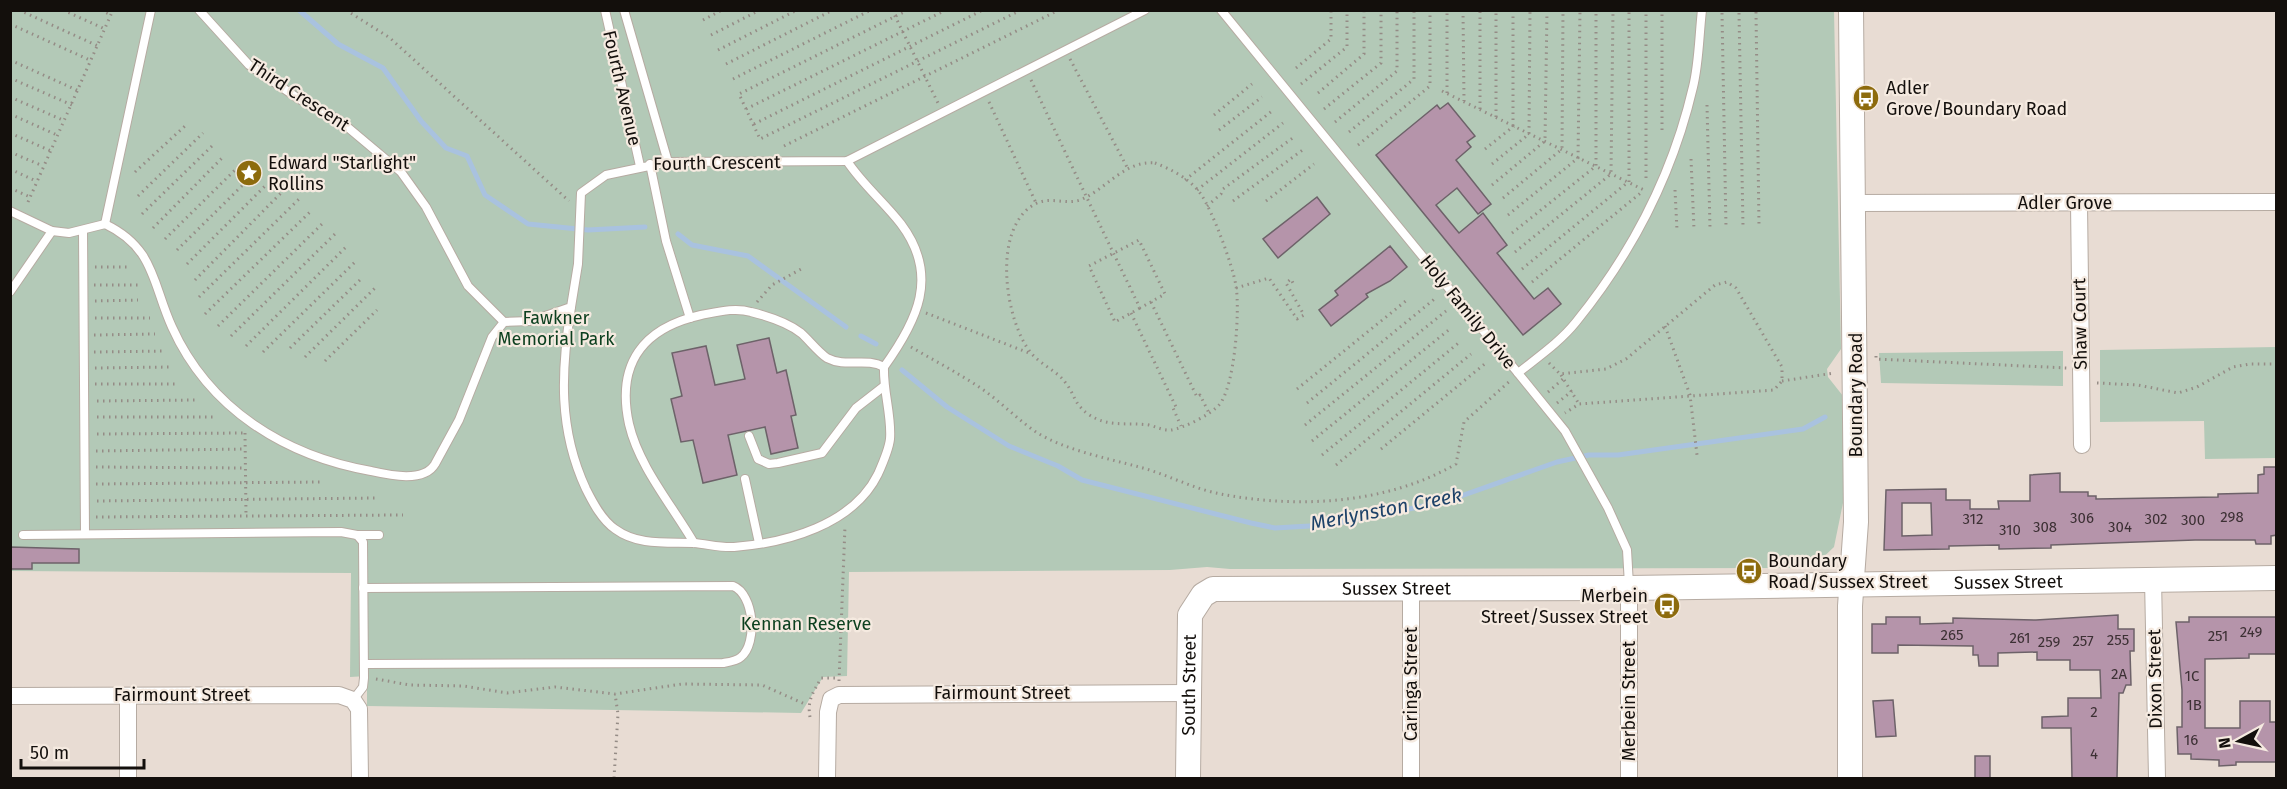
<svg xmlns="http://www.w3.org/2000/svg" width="2287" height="789" font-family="'Fira Sans',sans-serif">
	<rect width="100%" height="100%" fill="#e8dcd3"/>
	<g fill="#b3c9b7">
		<path d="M11 11H1834L1841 349 1827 369 1828 377 1843 396 1844 498 1834 547 1812 568 1230 569 1207 567 1170 570 849 572 847 676 823 677 801 713 367 706V676L350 677 351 573 11 571Z"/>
		<path d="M2276 347V458L2205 459 2204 421 2100 422V350Z"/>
		<path d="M2063 351V386L1881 383 1879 353Z"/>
	</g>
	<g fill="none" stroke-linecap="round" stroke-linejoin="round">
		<g stroke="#a9c2df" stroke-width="5">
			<path d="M299 10 338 44 383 68 421 121 446 148 467 156 485 195 528 224 588 230 645 227"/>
			<path d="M678 234 692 245 748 256 846 327"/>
			<path d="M861 336 876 344"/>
			<path d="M902 370 947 407 1009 446 1058 466 1082 480 1251 523 1275 528 1292 527 1328 525 1444 502 1557 462 1589 455H1618L1803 429 1825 417"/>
		</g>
	</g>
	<g fill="#b594aa" stroke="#6d6269" stroke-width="1.5" fill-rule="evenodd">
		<path d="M1448 103 1475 136 1467 142 1471 147 1456 160 1491 204 1478 214 1457 188 1436 205 1459 233 1483 213 1507 245 1497 253 1534 299 1548 288 1561 304 1523 335 1376 155 1437 105 1440 109Z"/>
		<path d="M1317 197 1330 214 1278 258 1263 239Z"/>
		<path d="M1390 246 1407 267 1390 281 1366 294 1368 297 1331 326 1319 310 1338 295 1335 291Z"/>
		<path d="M769 338 777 373 786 370 796 415 791 416 798 448 771 454 765 427 728 435 737 475 703 483 693 440 681 442 671 399 682 396 672 353 706 346 715 385 745 379 737 345Z"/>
		<path d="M2264 467H2277V535L2271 536V544H2256L2255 540H2195L2051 545V548L1999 549V545L1949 546V549L1884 550 1886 490 1946 489V500H1970V509H1999L1998 501H2030V475L2060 473V492H2088V496H2096V499L2218 497V494L2258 493V475L2264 474ZM1902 503H1931L1932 535 1902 536Z"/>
		<path d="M10 547 79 549V563H32V569H10Z"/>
		<path d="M2118 615V629H2134V651H2130L2131 685H2126L2123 693H2119L2117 778H2072L2071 728H2042V717L2068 716V698H2101L2100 670H2070V660H2037V652L1998 653V666H1979L1978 655H1973V646L1898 645V653H1872V624H1886V617H1920V624L1953 623V618L2036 620Z"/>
		<path d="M2189 617H2277V654H2249V658L2205 659V728H2240V701H2270V722H2277V762H2236V765L2219 766V760L2191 759V754H2178L2177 727H2182V690L2176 622H2189Z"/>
		<path d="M1893 700 1896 736 1876 737 1873 701Z"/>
		<rect x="1975" y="756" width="15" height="22"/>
	</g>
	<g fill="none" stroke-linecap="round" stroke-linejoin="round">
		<defs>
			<g id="lane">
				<path d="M199 10 249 65 299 99 339 120 401 172 426 207 468 286 504 322"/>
				<path d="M605 10 640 166"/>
				<path d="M624 10 668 162"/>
				<path d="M1221 10 1518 373C1538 357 1560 342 1576 322 1632 253 1673 173 1693 87 1699 63 1699 36 1702 10"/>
				<path d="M650 164 666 241 690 318"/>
				<path d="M10 211 52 231 69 233 105 224C155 248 152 283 172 327 209 409 285 456 371 471 389 475 424 483 435 464L459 420 492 337 504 322 531 321 571 307 578 264 581 193 606 175 668 162 847 161 1145 10"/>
				<path d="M105 224 151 10"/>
				<path d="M83 230 85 534"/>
				<path d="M10 292 52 231"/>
				<path d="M571 307C561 371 558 429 586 489 593 503 602 520 615 529 638 546 667 542 694 543 707 544 721 548 734 547 786 543 853 525 878 474 882 465 889 449 890 439 892 417 883 391 884 367"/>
				<path d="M1518 373 1565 431 1608 508 1627 550 1629 585"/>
				<path d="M749 436 758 459 769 464 778 463 822 453 856 408 883 387"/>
				<path d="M745 479 759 543"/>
				<path d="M23 535 341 532 357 535 363 542 364 678 363 687 353 700"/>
				<path d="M357 535H379"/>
				<path d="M694 543C672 505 639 467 629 424 616 364 643 328 701 315 717 312 735 307 751 312 767 316 787 322 801 333 809 340 818 352 827 358 846 368 866 357 884 367 917 321 940 276 901 224 884 202 863 185 847 161"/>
				<path d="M363 588 733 586C754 594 758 643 741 657 737 661 729 662 723 663L364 664"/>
			</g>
			<g id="street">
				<path d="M1854 203 2276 202"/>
				<path d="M2079 203 2082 445"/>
				<path d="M2153 579 2157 778"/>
				<path d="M10 696 339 695 353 700 359 709 360 778"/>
				<path d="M128 778V696"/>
				<path d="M827 778 828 712 831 699 839 695 1188 693"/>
				<path d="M1411 778V589"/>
				<path d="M1629 778V588"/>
			</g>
			<g id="secondary">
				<path id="s1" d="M1188 778 1190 615 1203 595 1213 589 1629 588 2276 578"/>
				<path d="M1850 778V606L1856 522 1851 10"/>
			</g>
		</defs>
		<use href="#lane" stroke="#b6aba2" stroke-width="10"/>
		<use href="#street" stroke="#b6aba2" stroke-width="18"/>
		<use href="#secondary" stroke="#b6aba2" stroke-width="26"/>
		<g stroke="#958c86" stroke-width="3" stroke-dasharray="1.5 4.5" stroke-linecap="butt">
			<path d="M19 10 98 46"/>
			<path d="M63 10 105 29"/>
			<path d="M101 10 111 15"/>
			<path d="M346 10 390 38 569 201"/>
			<path d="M892 10 938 103"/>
			<path d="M908 10 739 94 760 139 1021 10"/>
			<path d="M1463 10 1464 101"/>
			<path d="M1756 12 1759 226"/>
			<path d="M1722 13 1726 227"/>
			<path d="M1739 13 1743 226"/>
			<path d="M703 20 722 10"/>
			<path d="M10 24 92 61"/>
			<path d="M711 35 760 10"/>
			<path d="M718 50 797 10"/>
			<path d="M1070 59 1128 169"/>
			<path d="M10 60 79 91"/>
			<path d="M726 64 833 10"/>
			<path d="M1296 68 1331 39V10"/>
			<path d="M10 78 72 105"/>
			<path d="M733 79 871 10"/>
			<path d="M1031 80C1067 156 1103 232 1140 308L1165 294 1139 240 1089 266 1115 322 1140 308"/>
			<path d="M1301 84 1347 47V10"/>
			<path d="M1442 91 1646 191"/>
			<path d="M1318 93 1364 54V10"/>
			<path d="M1447 93V10"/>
			<path d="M10 97 65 121"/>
			<path d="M989 102 1036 203"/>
			<path d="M1707 105 1710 228"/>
			<path d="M746 109 946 10"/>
			<path d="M1324 109 1381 63V10"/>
			<path d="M1480 109V10"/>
			<path d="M10 114 57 135"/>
			<path d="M1214 115 1252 84"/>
			<path d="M1496 117V10"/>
			<path d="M1335 122 1397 71V10"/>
			<path d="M754 124 983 10"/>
			<path d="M1513 126V10"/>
			<path d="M1219 130 1262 97"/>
			<path d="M1662 130V10"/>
			<path d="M1349 132 1414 79V10"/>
			<path d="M10 133 51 151"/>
			<path d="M1358 145 1430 86V10"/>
			<path d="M784 146 1059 10"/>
			<path d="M1485 149 1514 126"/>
			<path d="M10 152 43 166"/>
			<path d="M1691 159 1694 229"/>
			<path d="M1155 163C1171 169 1190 179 1200 193 1212 209 1233 266 1236 286 1240 310 1235 387 1219 405 1210 415 1184 428 1171 430 1164 431 1157 427 1149 425 1128 422 1108 428 1088 414 1073 403 1075 394 1065 382 1057 371 1041 365 1031 353 1005 321 991 228 1035 204 1050 196 1066 205 1080 200 1106 190 1124 160 1155 163Z"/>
			<path d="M1492 164 1529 134 1530 10"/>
			<path d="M10 169 36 181"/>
			<path d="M135 172 186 125"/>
			<path d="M1646 178V10"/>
			<path d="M1185 180 1272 111"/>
			<path d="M1629 182V10"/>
			<path d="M1492 185 1545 141 1547 10"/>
			<path d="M10 188 30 197"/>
			<path d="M1197 190 1283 123"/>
			<path d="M1675 190 1677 230"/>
			<path d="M138 196 203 133"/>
			<path d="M1503 198 1562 149 1563 10"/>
			<path d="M1233 201 1304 149"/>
			<path d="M1266 201 1314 164"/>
			<path d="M28 202 113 10"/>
			<path d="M1207 206 1221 194 1223 189 1294 137"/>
			<path d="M142 214 213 145"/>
			<path d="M1508 215 1578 158 1580 10"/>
			<path d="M153 228 224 156"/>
			<path d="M1512 233 1596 166V10"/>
			<path d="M165 239 236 169"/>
			<path d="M177 250 256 172"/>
			<path d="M1515 252 1611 174 1613 10"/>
			<path d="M187 264 265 186"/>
			<path d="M95 267H130"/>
			<path d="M1522 269 1627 183"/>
			<path d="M195 280 284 190"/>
			<path d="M1532 282 1643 191"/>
			<path d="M94 285H138"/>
			<path d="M1236 288 1269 278 1297 319 1304 315 1286 283 1291 279 1294 285"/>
			<path d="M199 297 299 199"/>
			<path d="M95 301 138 300"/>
			<path d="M757 302 772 285 803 268"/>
			<path d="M1151 302 1197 397 1200 395 1209 413"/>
			<path d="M926 313 1029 353"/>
			<path d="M1131 313 1176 407 1173 408 1181 426"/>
			<path d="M205 314 312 210"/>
			<path d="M95 318H150"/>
			<path d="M218 326 323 223"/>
			<path d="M1665 326 1690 395 1697 455"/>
			<path d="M94 335 155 334"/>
			<path d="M231 336 336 233"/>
			<path d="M246 346 346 247"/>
			<path d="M911 347C935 361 960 374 982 389 1001 402 1017 419 1036 432 1064 450 1107 458 1139 467 1167 474 1193 489 1221 494 1298 509 1387 504 1456 464L1464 422 1510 381"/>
			<path d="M290 348 363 277"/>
			<path d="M94 352 165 351"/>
			<path d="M263 352 356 261"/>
			<path d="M1876 356V359L2067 368"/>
			<path d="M305 357 375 288"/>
			<path d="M325 361 377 310"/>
			<path d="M1549 363 1560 374 1606 369 1626 359 1715 285 1727 282 1736 288 1782 367V381L1774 390 1579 404 1565 413"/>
			<path d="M95 368 171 367"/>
			<path d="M1561 375 1579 404"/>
			<path d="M1782 381 1834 373"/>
			<path d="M2097 383 2138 385 2178 393 2197 387 2233 367 2250 364H2276"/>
			<path d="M95 384H178"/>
			<path d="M1297 389 1407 300"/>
			<path d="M1548 392 1563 379"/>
			<path d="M97 401 197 400"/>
			<path d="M1307 403 1437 297"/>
			<path d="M1557 403 1572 391"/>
			<path d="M97 417H215"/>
			<path d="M1305 425 1446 311"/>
			<path d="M245 433 246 516"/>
			<path d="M97 434 243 433"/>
			<path d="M1312 441 1451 328"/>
			<path d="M1381 449 1487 362"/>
			<path d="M96 451 246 449"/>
			<path d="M1322 455 1461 341"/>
			<path d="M1336 465 1471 354"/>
			<path d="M96 467 246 468"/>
			<path d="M96 484 321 482"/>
			<path d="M97 501 375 498"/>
			<path d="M96 517 403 515"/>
			<path d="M376 679 410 685 464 686 507 693 555 687 615 694 682 684 762 685 807 705"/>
			<path d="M839 681 845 526"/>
			<path d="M810 717C807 700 813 693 821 678H835"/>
			<path d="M614 778 618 714 615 694"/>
		</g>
		<use href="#lane" stroke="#fff" stroke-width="8"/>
		<use href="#street" stroke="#fff" stroke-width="16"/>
		<use href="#secondary" stroke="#fff" stroke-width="24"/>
	</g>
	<defs>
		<symbol id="bus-disc" viewBox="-11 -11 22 22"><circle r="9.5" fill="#8d6b0d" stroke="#f5eae0"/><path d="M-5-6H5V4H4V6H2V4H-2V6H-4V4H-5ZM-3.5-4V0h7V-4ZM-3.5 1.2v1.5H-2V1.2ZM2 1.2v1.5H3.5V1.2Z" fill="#fff"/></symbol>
		<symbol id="sight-disc" viewBox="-11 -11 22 22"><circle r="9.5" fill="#8d6b0d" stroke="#f5eae0"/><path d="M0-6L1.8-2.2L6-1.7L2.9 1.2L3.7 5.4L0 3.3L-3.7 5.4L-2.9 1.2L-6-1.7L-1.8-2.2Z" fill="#fff"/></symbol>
	</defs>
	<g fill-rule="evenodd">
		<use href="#bus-disc" x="1851" y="83" width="30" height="30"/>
		<use href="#sight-disc" x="234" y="158" width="30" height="30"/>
		<use href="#bus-disc" x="1734" y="556" width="30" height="30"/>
		<use href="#bus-disc" x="1652" y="591" width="30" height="30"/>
	</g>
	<g text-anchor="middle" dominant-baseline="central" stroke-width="4.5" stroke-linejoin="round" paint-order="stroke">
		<g font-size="15" fill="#3c3034">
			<text x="2232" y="517">298</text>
			<text x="2082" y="518">306</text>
			<text x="1973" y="519">312</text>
			<text x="2156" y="519">302</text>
			<text x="2193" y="520">300</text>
			<text x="2045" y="527">308</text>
			<text x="2120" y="527">304</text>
			<text x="2010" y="530">310</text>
			<text x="2251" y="632">249</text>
			<text x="1952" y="635">265</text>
			<text x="2218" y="636">251</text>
			<text x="2020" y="638">261</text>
			<text x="2118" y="640">255</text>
			<text x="2083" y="641">257</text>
			<text x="2049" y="642">259</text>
			<text x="2119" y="674">2A</text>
			<text x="2192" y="676">1C</text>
			<text x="2194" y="705">1B</text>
			<text x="2094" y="712">2</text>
			<text x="2191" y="740">16</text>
			<text x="2094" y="754">4</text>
		</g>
		<g font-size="18" fill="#130f0c" stroke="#f5eae0">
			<text transform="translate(622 88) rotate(77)">Fourth Avenue</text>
			<text transform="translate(299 95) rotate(33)">Third Crescent</text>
			<text transform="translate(717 163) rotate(-1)">Fourth Crescent</text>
			<text x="2065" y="203">Adler Grove</text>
			<text transform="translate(1468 312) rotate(51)">Holy Family Drive</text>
			<text transform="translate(2080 324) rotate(-91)">Shaw Court</text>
			<text transform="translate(1856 395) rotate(-90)">Boundary Road</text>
			<text stroke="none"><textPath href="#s1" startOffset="994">Sussex Street</textPath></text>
			<text stroke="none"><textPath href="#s1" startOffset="382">Sussex Street</textPath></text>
			<text transform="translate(2155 679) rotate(-91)">Dixon Street</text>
			<text transform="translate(1411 684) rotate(-90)">Caringa Street</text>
			<text stroke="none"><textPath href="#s1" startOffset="93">South Street</textPath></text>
			<text x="1002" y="693">Fairmount Street</text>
			<text x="182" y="695">Fairmount Street</text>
			<text transform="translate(1629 701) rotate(-90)">Merbein Street</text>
		</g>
		<g font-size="18" fill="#130f0c" stroke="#f5eae0" text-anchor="start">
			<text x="1886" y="88">Adler<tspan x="1886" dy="21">Grove/Boundary Road</tspan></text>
			<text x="268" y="163">Edward "Starlight"<tspan x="268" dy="21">Rollins</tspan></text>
			<text x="1768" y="561">Boundary<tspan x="1768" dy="21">Road/Sussex Street</tspan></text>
			<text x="1648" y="596" text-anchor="end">Merbein<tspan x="1648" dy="21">Street/Sussex Street</tspan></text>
		</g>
		<g font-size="18" fill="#0c401f" stroke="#f5eae0">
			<text x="556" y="318">Fawkner<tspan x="556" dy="21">Memorial Park</tspan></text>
			<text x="806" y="624">Kennan Reserve</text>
		</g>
		<g font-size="20" font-style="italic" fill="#1d4269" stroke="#f5eae0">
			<text transform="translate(1386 509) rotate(-11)">Merlynston Creek</text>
		</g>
	</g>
	<rect width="2287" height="789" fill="none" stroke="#130f0c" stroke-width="24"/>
	<g transform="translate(2239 741) rotate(262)" stroke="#f5eae0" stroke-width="4.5" paint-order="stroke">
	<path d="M0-4.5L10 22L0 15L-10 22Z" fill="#130f0c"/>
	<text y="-9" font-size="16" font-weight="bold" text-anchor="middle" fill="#130f0c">N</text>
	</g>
	<path d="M21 759v9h123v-9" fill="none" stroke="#130f0c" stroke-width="3"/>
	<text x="30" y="759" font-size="18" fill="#130f0c" stroke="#f5eae0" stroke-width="4.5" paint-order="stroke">50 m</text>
</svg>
